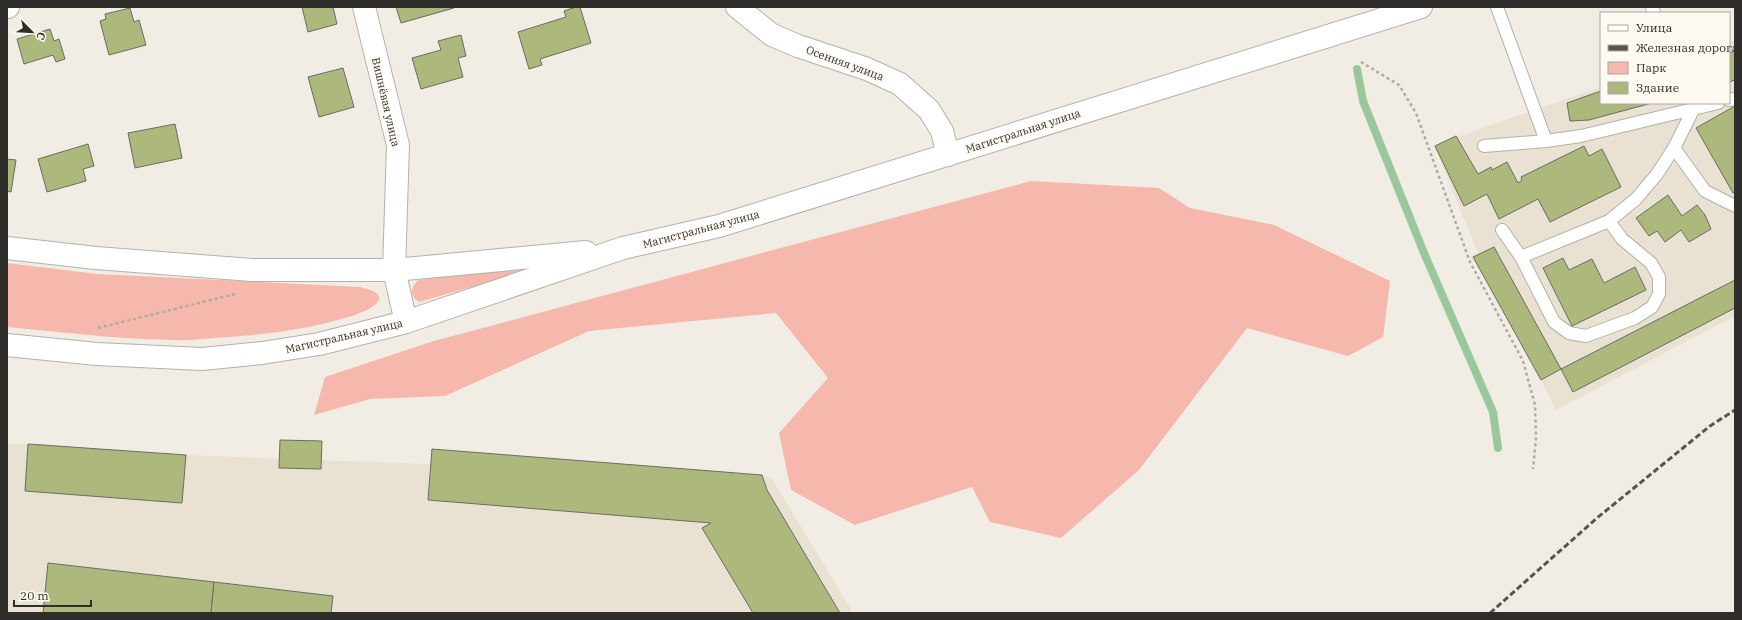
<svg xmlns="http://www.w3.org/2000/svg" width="1742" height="620" font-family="'IBM Plex Serif',serif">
	<rect width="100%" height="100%" fill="#f1ede4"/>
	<g fill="#e9e2d3">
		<path d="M1735 40V316L1556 410 1479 256 1434 145 1601 87V103H1729V42Z"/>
		<path d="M7 444H28L186 455 771 477 853 613H7Z"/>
	</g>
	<g fill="#f6b7ac">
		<path d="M1031 181 1159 188 1190 208 1274 225 1390 281 1383 337 1348 356 1247 328 1139 470 1061 538 990 522 972 487 855 525 791 490 779 433 828 378 776 313 589 331 445 396 370 399 314 415 325 377 434 341Z"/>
		<path d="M7 263 97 274 360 287C397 295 373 309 352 316 307 330 262 335 215 338 200 339 185 341 170 340 116 339 61 332 7 327Z"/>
		<path d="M547 265 419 302C409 295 410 289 418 280Z"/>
	</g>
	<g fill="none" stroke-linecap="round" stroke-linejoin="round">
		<path stroke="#98c89b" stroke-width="8" d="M1357 69 1363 101 1424 253 1493 412 1498 448"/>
	</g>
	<g fill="#acb87c" stroke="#6a6c64">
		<path d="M302 7H333L337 24 308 32Z"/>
		<path d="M396 7H454V8L401 23Z"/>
		<path d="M576 7H580L591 43 540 59 542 65 529 69 518 32 566 17 564 11Z"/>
		<path d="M130 8 134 22 139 20 146 45 109 55 100 21 106 19 105 14Z"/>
		<path d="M50 29 54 41 59 39 65 59 56 62 53 55 24 64 17 39Z"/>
		<path d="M461 35 466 56 458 58 463 77 421 89 412 58 441 50 438 41Z"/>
		<path d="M1735 51V80L1729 82V53Z"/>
		<path d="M343 68 354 107 319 117 308 77Z"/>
		<path d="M1601 91V103H1652L1589 120 1570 121 1567 103Z"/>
		<path d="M1735 106V192L1733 193 1696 128Z"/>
		<path d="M175 124 182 158 135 168 128 133Z"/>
		<path d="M1456 136 1478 174 1491 167 1492 170 1507 162 1518 183 1522 180 1521 177 1584 146 1589 156 1602 149 1621 187 1550 222 1538 199 1499 219 1487 194 1464 206 1435 146Z"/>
		<path d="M88 144 94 166 83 169 86 181 47 192 38 159Z"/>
		<path d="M7 159 16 160 11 192 7 191Z"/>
		<path d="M1668 195 1682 216 1697 205 1705 215 1711 229 1689 242 1681 230 1665 242 1657 231 1649 236 1636 218Z"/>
		<path d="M1494 247 1561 369 1541 380 1473 257Z"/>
		<path d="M1563 258 1569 270 1592 259 1604 283 1635 267 1646 290 1572 326 1543 268Z"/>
		<path d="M1735 280V308L1573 392 1561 369Z"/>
		<path d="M280 440 322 441 321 469 279 468Z"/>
		<path d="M28 444 186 455 182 503 25 491Z"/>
		<path d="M432 449 762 475 767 490 840 613H753L702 528 711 523 428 500Z"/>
		<path d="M48 563 214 582 211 613H43Z"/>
		<path d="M214 582 333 596 331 613H211Z"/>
	</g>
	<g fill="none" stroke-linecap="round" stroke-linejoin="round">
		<defs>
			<g id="lane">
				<path d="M1497 7 1546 141"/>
				<path d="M1652 7 1654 13"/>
				<path d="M1729 100 1735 99"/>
				<path d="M1484 146 1546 141 1581 136 1718 103"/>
				<path d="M1674 148 1705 191 1735 206"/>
				<path d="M1502 230 1521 257 1554 322 1569 333 1586 336 1635 318 1652 307 1659 294V277L1651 263 1622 239 1609 221"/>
				<path d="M1521 257 1609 221 1636 199 1657 174 1674 148 1693 110"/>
			</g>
			<g id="street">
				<path d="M7 7H8"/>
				<path d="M364 7 398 145 394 270"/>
				<path d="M737 7 772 35 798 46 867 69 900 84 929 110 942 131 948 155"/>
			</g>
			<g id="secondary">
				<path d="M7 248 96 258 252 270H394L586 252"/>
				<path d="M394 270 406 322"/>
				<path d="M7 345 97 354 202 359 262 353 319 344 406 322 623 248 719 226 1421 7"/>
			</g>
		</defs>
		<use href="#lane" stroke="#b5b1a9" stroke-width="14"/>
		<use href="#street" stroke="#b5b1a9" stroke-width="24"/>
		<use href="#secondary" stroke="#b5b1a9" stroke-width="24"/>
		<g stroke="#aeaba4" stroke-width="2.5" stroke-dasharray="3 3" stroke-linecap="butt">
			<path d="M1361 62 1399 85 1416 113 1470 262 1523 361 1535 405 1536 438 1533 469"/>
			<path d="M98 328 235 294"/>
		</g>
		<use href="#lane" stroke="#fff" stroke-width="12"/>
		<use href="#street" stroke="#fff" stroke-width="22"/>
		<use href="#secondary" stroke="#fff" stroke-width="22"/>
		<path stroke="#585551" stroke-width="3" stroke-dasharray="6 3" stroke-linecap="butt" d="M1490 613 1597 518 1710 426 1735 410"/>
	</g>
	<g text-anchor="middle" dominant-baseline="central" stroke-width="3" stroke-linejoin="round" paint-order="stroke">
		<g font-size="11" fill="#302e2b" stroke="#fefaf2">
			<text transform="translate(845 63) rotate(20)">Осенняя улица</text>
			<text transform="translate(386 102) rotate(77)">Вишнёвая улица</text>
			<text transform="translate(1023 131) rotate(-18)">Магистральная улица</text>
			<text transform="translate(701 229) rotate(-15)">Магистральная улица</text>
			<text transform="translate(344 336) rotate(-13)">Магистральная улица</text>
		</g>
	</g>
	<rect width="1742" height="620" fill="none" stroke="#302e2b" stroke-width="16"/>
	<rect x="1600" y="12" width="130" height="92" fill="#fefaf2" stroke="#aca8a2"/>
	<rect x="1608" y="25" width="20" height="6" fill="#ffffff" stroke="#aca8a2"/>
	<text x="1636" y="32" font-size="12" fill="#302e2b">Улица</text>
	<rect x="1608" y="45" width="20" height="6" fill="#585551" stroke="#aca8a2"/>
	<text x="1636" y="52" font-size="12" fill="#302e2b">Железная дорога</text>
	<rect x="1608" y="62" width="20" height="12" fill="#f6b7ac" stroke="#aca8a2"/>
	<text x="1636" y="72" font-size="12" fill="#302e2b">Парк</text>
	<rect x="1608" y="82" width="20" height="12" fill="#acb87c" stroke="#aca8a2"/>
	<text x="1636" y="92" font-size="12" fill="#302e2b">Здание</text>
	<g transform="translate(32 32) rotate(114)" stroke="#fefaf2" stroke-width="3" paint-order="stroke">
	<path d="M0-3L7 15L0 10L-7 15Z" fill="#302e2b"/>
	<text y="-6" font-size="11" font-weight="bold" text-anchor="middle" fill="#302e2b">С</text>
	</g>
	<path d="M14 600v6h77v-6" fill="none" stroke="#302e2b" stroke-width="2"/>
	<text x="20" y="600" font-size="12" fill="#302e2b" stroke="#fefaf2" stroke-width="3" paint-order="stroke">20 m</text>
</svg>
